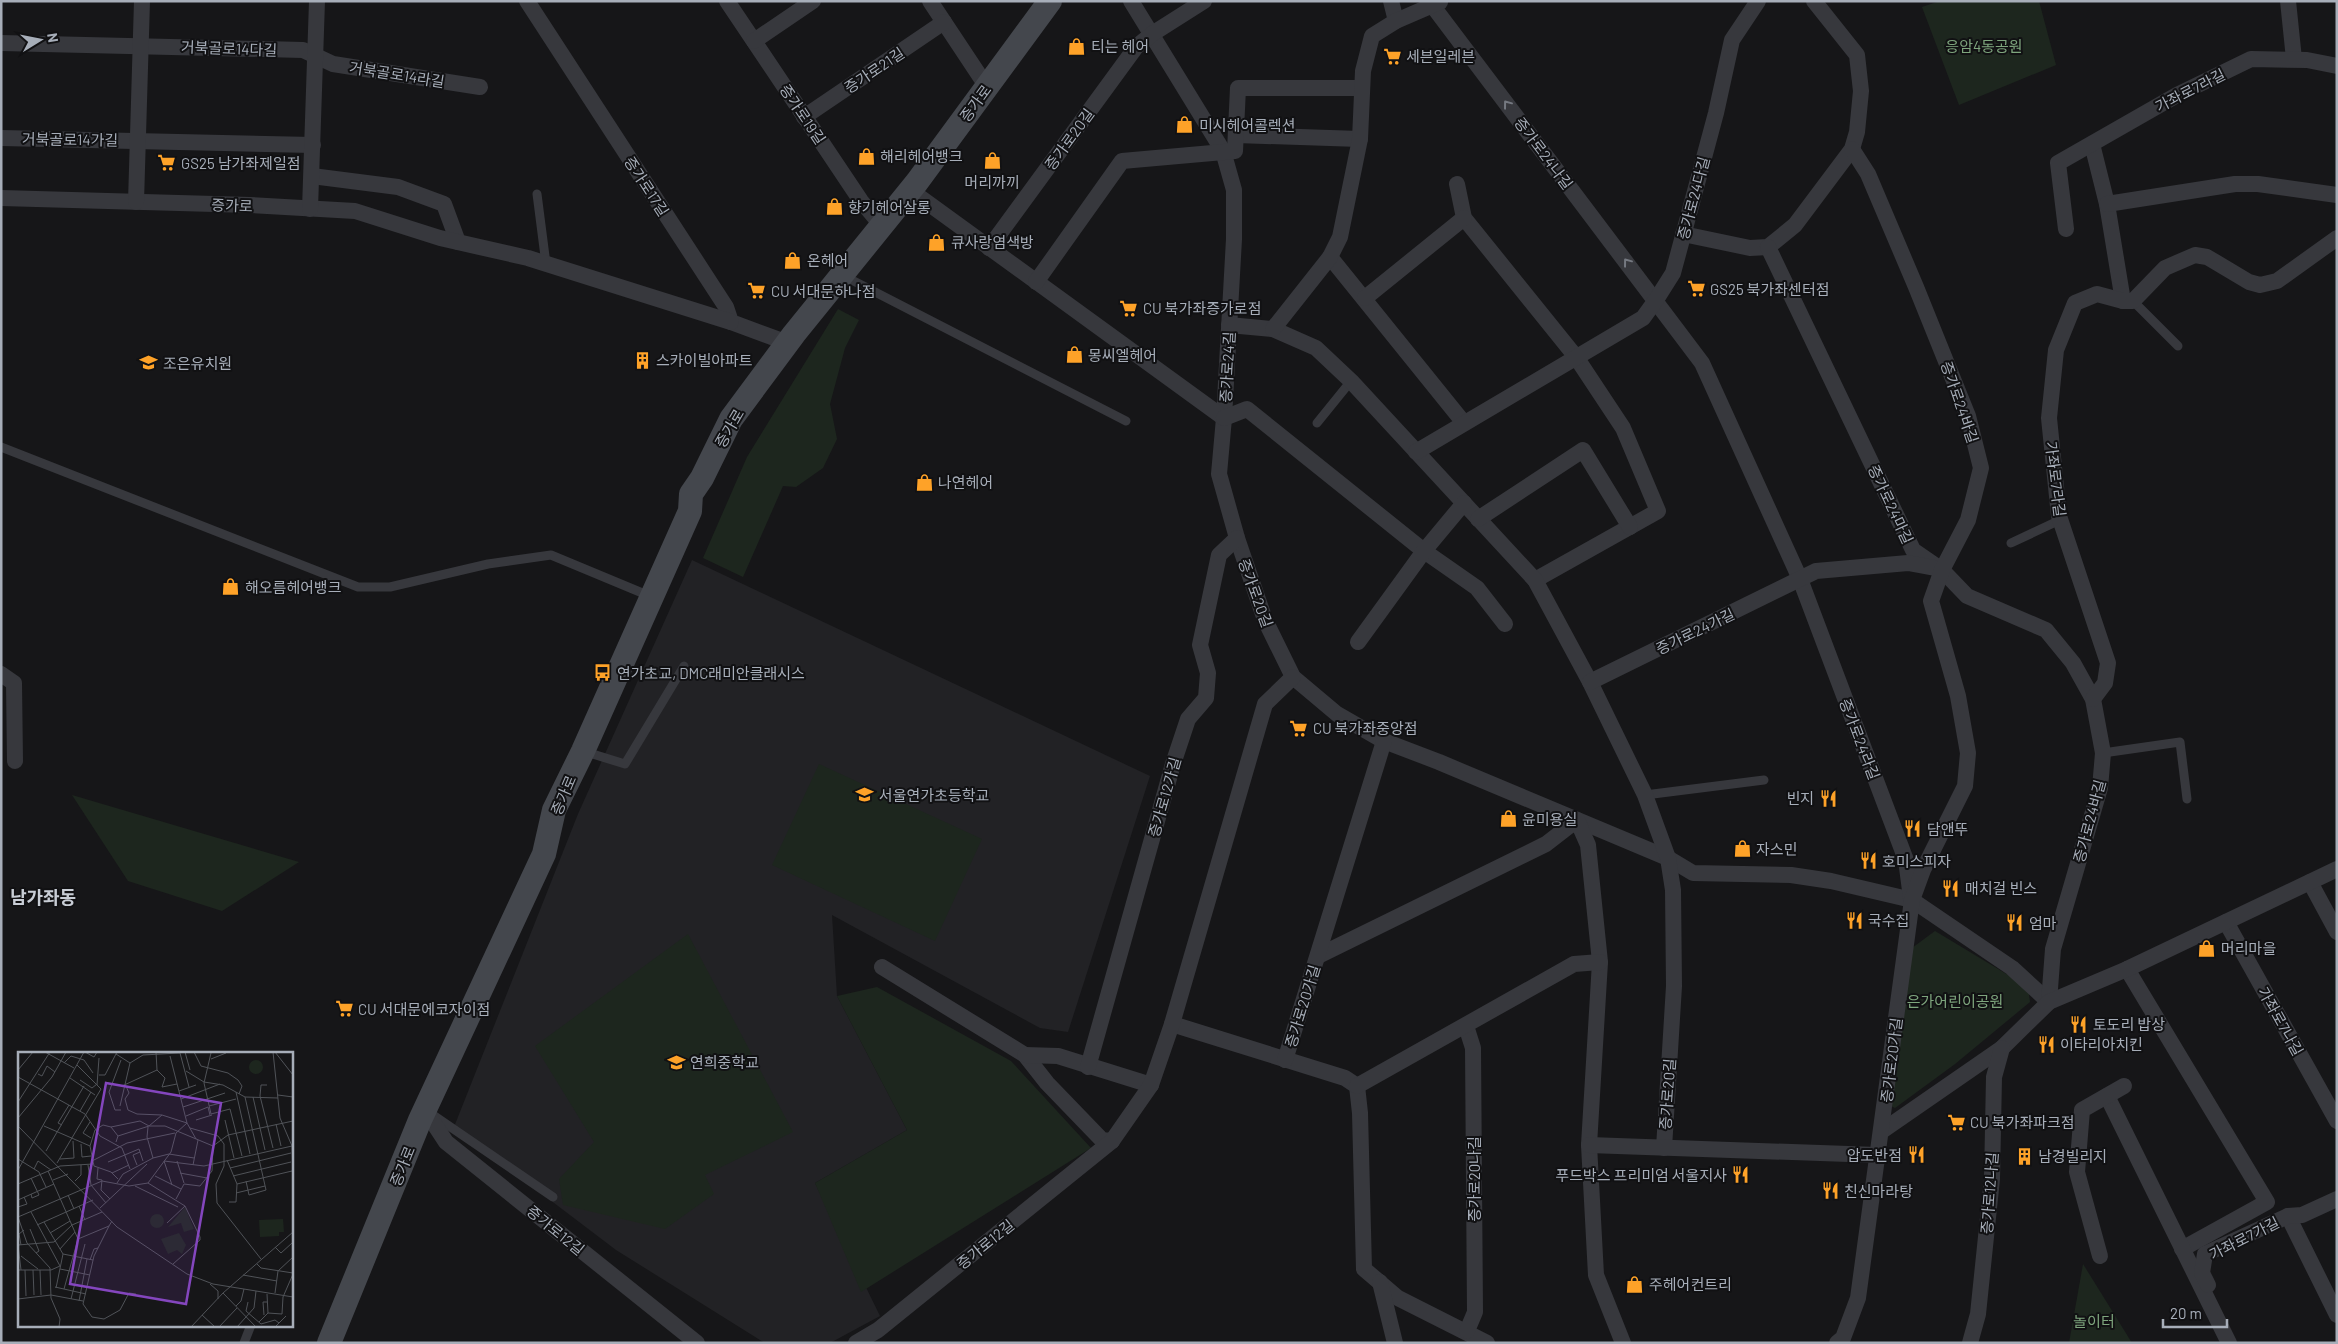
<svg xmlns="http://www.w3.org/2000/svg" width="2338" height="1344" font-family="Barlow,'Noto Sans KR',sans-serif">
	<rect width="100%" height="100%" fill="#161618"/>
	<path fill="#222225" d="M692 560 1150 776 1068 1032 1040 1028 832 915 837 996 907 1130 815 1183 880 1316 830 1343H765L616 1250 454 1127 578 814Z"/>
	<g fill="#1d261e">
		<path d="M1940 1H2039L2056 65 1959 105 1922 7Z"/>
		<path d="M838 309 859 320 845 348 830 404 837 439 823 468 796 487 783 486 743 577 703 558 747 457Z"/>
		<path d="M819 764 982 839 935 941 772 865Z"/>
		<path d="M72 795 299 862 222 911 128 881Z"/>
		<path d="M1935 931 2028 987 2030 1002 1955 1064 1895 1108 1889 1105 1912 948Z"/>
		<path d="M688 934 793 1132 705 1175 714 1194 665 1229 563 1205 559 1179 594 1142 535 1046Z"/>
		<path d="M877 987 1011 1061 1091 1148 861 1292 815 1183 907 1130 837 996Z"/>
		<path d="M2083 1264 2132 1343H2069Z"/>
	</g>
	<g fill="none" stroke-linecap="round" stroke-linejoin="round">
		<g stroke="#37383d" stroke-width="9">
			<path d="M537 194 546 264"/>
			<path d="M842 275 1126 421"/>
			<path d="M2133 301 2178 346"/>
			<path d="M1317 423 1351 381"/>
			<path d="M1 447 358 587H390L488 564 551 555 652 597"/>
			<path d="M2011 543 2060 520"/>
			<path d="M583 751 625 764 684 666"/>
			<path d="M2103 753 2180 742 2187 799"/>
			<path d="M1645 795 1764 780"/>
			<path d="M433 1115 553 1197"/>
			<path d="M244 1343 251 1325"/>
		</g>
		<g stroke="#37383d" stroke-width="16">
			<path d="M527 1 726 307 731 322 788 343"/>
			<path d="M727 1 861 201 881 225"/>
			<path d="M930 1 987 87"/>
			<path d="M1131 1 1223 151 1234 190V239L1224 418 1219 474 1237 538 1265 620 1293 677 1337 714 1384 741 1439 762 1668 858 1693 873 1791 875 1831 881 1912 900 2012 968 2049 1002"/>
			<path d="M1391 1 1396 21"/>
			<path d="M2288 1 2294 59"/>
			<path d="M1432 5 1702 363 1800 579 1906 860 1911 898"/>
			<path d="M754 41 813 1"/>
			<path d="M1 43 303 50 333 64 480 87"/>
			<path d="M804 117 944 22"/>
			<path d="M1236 135 1360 139"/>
			<path d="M1 138 313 145"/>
			<path d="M2092 144 2107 204 2123 301"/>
			<path d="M312 176 398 187 444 204 458 242"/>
			<path d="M1457 184 1464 218 1576 357 1623 428 1658 511 1535 580"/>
			<path d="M910 190 1224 418"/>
			<path d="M1 198 250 205 355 211 440 238 528 258 731 322"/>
			<path d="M136 202 142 1"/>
			<path d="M2107 204 2235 184H2258L2337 195"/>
			<path d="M310 209 317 1"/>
			<path d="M2066 229 2058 163 2177 95 2251 59 2307 60 2337 66"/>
			<path d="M1683 234 1750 248 1768 247 1795 225 1852 149 1857 132 1861 91 1857 55 1814 1"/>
			<path d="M1768 247 1913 550 1942 570 1967 596 2046 630 2073 663 2093 699 2103 753 2100 788 2053 949 2049 1002"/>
			<path d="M989 248 1136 47 1152 34 1204 1"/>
			<path d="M1330 257 1464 423"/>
			<path d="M1036 282 1122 161 1235 151 1238 88H1362"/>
			<path d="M1365 298 1464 218"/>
			<path d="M1229 325 1273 329 1316 348 1351 381 1535 580 1590 682 1645 795 1668 858 1673 890 1674 986 1664 1148"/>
			<path d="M1273 329 1330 257 1340 237 1360 139 1363 71 1372 36 1396 21 1440 2"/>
			<path d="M1224 418 1247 409 1424 551 1477 588 1505 624"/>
			<path d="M1416 452 1643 318 1656 300 1673 273 1716 113 1732 40 1758 1"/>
			<path d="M1478 519 1583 450 1630 527"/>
			<path d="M1358 642 1424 551 1464 503"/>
			<path d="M1 674 14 683 15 761"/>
			<path d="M1590 682 1816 571 1908 563 1935 568"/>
			<path d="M2093 699 2105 683 2108 663 2059 516 2049 418 2056 350 2075 303 2097 294 2123 301H2133L2165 268 2195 255 2207 257 2249 282 2260 285 2277 281 2337 238"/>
			<path d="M2310 882 2337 932"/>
			<path d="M2226 922 2337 1121"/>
			<path d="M1318 956 1546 844 1577 820 1588 845 1600 962 1589 1145 1596 1275 1623 1343"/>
			<path d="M882 967 1025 1055 1047 1083 1102 1140 1112 1141"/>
			<path d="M2127 969 2267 1202 2182 1249"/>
			<path d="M1172 1024 1345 1078 1357 1086 1360 1113 1364 1269 1398 1298 1487 1343"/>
			<path d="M1466 1026 1473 1048 1475 1312 1467 1331"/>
			<path d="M1025 1055 1058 1056 1151 1085"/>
			<path d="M1285 1060 1384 741"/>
			<path d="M1088 1067 1173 764 1188 719 1206 698 1208 673 1200 645 1219 555 1237 538"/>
			<path d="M1357 1086 1574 964 1600 962"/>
			<path d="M2107 1096 2229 1343"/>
			<path d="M425 1110 446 1142 697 1343"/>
			<path d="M1882 1131 2002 1048 2049 1002 2127 969 2337 869"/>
			<path d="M1589 1145 1877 1155"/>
			<path d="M2288 1216 2337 1315"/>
			<path d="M2100 1256 2077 1172 2082 1110 2124 1086"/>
			<path d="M1380 1282 1395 1343"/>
			<path d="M2208 1285 2202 1273 2205 1254 2288 1216 2302 1215 2337 1199"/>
			<path d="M856 1343 878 1330 1112 1141 1151 1085 1172 1024 1265 704 1293 677"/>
			<path d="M1837 1343 1843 1338 1858 1298 1912 900 1923 870 1965 786 1968 753 1958 696 1931 601 1942 570 1968 520 1981 468 1968 416 1916 287 1868 174 1852 149"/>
			<path d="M1970 1343 1978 1314 1992 1179 1994 1077 2002 1048"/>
		</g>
		<path stroke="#44474d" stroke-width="24" d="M329 1343 420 1120 544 854 554 810 583 751 690 511 691 494 702 478 731 419 794 334 917 182 1050 1"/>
	</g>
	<defs><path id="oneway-chevron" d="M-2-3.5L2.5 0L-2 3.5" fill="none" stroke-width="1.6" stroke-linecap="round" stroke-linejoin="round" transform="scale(1.25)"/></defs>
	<g stroke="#757981">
		<use href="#oneway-chevron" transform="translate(1507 104) rotate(-127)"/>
		<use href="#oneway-chevron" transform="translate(1627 262) rotate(-127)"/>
	</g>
	<defs>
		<symbol id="shop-bare" viewBox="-9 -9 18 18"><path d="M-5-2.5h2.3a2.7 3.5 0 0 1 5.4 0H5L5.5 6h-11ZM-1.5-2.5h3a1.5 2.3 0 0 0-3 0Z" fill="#fea228" stroke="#111113" stroke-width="2.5" paint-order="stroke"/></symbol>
		<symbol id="supermarket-bare" viewBox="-9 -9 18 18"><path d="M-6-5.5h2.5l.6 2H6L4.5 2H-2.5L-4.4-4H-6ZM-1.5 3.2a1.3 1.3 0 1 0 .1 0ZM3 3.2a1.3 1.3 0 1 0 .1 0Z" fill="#fea228" stroke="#111113" stroke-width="2.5" paint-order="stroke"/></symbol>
		<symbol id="building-bare" viewBox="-9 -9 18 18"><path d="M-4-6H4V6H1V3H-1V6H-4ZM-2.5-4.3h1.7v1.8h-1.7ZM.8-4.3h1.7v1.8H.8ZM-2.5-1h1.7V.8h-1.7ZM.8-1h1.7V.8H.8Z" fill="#fea228" stroke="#111113" stroke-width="2.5" paint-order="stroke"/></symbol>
		<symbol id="school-bare" viewBox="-9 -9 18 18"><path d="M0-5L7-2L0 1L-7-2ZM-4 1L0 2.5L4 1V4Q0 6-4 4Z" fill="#fea228" stroke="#111113" stroke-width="2.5" paint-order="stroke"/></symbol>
		<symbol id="bus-bare" viewBox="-9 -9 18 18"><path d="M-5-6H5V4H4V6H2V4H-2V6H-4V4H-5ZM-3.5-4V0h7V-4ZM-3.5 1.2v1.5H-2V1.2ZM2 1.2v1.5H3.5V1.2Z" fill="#fea228" stroke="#111113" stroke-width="2.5" paint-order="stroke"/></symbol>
		<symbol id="restaurant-bare" viewBox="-9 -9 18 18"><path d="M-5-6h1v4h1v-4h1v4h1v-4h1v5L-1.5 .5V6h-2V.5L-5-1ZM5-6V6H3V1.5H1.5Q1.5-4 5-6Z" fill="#fea228" stroke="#111113" stroke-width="2.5" paint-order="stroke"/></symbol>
	</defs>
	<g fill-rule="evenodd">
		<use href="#shop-bare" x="1064" y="34" width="25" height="25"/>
		<use href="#supermarket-bare" x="1380" y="44" width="25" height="25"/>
		<use href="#shop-bare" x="1172" y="112" width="25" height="25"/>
		<use href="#shop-bare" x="854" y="144" width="25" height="25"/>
		<use href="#shop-bare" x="980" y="148" width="25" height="25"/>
		<use href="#supermarket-bare" x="154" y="150" width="25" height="25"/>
		<use href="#shop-bare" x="822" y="194" width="25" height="25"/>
		<use href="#shop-bare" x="924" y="230" width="25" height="25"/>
		<use href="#shop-bare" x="780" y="248" width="25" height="25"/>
		<use href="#supermarket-bare" x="1684" y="276" width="25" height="25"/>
		<use href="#supermarket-bare" x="744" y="278" width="25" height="25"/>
		<use href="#supermarket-bare" x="1116" y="296" width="25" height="25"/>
		<use href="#shop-bare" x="1062" y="342" width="25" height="25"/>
		<use href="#building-bare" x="630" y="348" width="25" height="25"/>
		<use href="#school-bare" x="136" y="350" width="25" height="25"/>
		<use href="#shop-bare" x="912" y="470" width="25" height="25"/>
		<use href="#shop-bare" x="218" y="574" width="25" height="25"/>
		<use href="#bus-bare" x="590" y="660" width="25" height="25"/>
		<use href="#supermarket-bare" x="1286" y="716" width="25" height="25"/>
		<use href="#school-bare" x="852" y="782" width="25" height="25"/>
		<use href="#restaurant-bare" x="1816" y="786" width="25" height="25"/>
		<use href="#shop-bare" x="1496" y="806" width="25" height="25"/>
		<use href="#restaurant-bare" x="1900" y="816" width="25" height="25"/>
		<use href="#shop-bare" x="1730" y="836" width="25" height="25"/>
		<use href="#restaurant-bare" x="1856" y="848" width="25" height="25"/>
		<use href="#restaurant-bare" x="1938" y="876" width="25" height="25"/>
		<use href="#restaurant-bare" x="1842" y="908" width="25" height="25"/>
		<use href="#restaurant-bare" x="2002" y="910" width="25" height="25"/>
		<use href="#shop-bare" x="2194" y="936" width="25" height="25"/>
		<use href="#supermarket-bare" x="332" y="996" width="25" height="25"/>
		<use href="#restaurant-bare" x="2066" y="1012" width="25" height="25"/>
		<use href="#restaurant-bare" x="2034" y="1032" width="25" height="25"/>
		<use href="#school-bare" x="664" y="1050" width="25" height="25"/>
		<use href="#supermarket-bare" x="1944" y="1110" width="25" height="25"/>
		<use href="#restaurant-bare" x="1904" y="1142" width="25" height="25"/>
		<use href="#building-bare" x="2012" y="1144" width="25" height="25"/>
		<use href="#restaurant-bare" x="1728" y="1162" width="25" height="25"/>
		<use href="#restaurant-bare" x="1818" y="1178" width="25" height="25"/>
		<use href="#shop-bare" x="1622" y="1272" width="25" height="25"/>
	</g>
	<g text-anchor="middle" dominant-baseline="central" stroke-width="4" stroke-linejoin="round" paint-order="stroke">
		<g font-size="15" fill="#a7aeb9" stroke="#111113" text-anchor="start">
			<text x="1091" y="46">티는 헤어</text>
			<text x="1406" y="56">세븐일레븐</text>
			<text x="1199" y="125">미시헤어콜렉션</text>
			<text x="880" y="156">해리헤어뱅크</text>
			<text x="181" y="163">GS25 남가좌제일점</text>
			<text x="992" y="182" text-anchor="middle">머리까끼</text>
			<text x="848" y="207">향기헤어살롱</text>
			<text x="951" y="242">큐사랑염색방</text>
			<text x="807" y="260">온헤어</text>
			<text x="1710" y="289">GS25 북가좌센터점</text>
			<text x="771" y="291">CU 서대문하나점</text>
			<text x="1143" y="308">CU 북가좌증가로점</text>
			<text x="1088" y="355">몽씨엘헤어</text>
			<text x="656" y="360">스카이빌아파트</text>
			<text x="163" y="363">조은유치원</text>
			<text x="938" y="482">나연헤어</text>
			<text x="245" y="587">해오름헤어뱅크</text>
			<text x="617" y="673">연가초교, DMC래미안클래시스</text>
			<text x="1313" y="728">CU 북가좌중앙점</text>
			<text x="879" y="795">서울연가초등학교</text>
			<text x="1814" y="798" text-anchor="end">빈지</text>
			<text x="1522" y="819">윤미용실</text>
			<text x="1927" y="829">담앤뚜</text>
			<text x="1756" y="849">자스민</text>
			<text x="1882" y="861">호미스피자</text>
			<text x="1965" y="888">매치걸 빈스</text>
			<text x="1868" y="920">국수집</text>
			<text x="2029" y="923">엄마</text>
			<text x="2221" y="948">머리마을</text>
			<text x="358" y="1009">CU 서대문에코자이점</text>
			<text x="2093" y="1024">토도리 밥상</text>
			<text x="2060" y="1044">이타리아치킨</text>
			<text x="690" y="1062">연희중학교</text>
			<text x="1970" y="1122">CU 북가좌파크점</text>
			<text x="1902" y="1155" text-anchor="end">압도반점</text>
			<text x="2038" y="1156">남경빌리지</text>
			<text x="1727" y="1175" text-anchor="end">푸드박스 프리미엄 서울지사</text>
			<text x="1844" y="1191">친신마라탕</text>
			<text x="1649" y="1284">주헤어컨트리</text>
		</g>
		<g font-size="15" fill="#7ea57d" stroke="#111113">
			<text x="1984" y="46">응암4동공원</text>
			<text x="1955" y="1001">은가어린이공원</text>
			<text x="2094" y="1321">놀이터</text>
		</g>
		<g font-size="15" fill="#a7aeb9" stroke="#111113">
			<text transform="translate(229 48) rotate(2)">거북골로14다길</text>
			<text transform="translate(874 70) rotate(-34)">증가로21길</text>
			<text transform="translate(397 74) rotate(9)">거북골로14라길</text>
			<text transform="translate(2190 90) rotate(-27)">가좌로7라길</text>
			<text transform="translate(975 103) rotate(-54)">증가로</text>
			<text transform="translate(803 114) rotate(56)">증가로19길</text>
			<text transform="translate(70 139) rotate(1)">거북골로14가길</text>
			<text transform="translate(1069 139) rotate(-54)">증가로20길</text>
			<text transform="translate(1544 153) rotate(53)">증가로24나길</text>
			<text transform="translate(647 186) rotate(57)">증가로17길</text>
			<text transform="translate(1693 198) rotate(-75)">증가로24다길</text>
			<text transform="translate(232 205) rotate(2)">증가로</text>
			<text transform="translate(1227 367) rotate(-87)">증가로24길</text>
			<text transform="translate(1960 402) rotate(71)">증가로24바길</text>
			<text transform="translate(729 428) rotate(-60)">증가로</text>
			<text transform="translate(2056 479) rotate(83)">가좌로7라길</text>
			<text transform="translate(1891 504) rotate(65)">증가로24마길</text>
			<text transform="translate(1256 593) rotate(70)">증가로20길</text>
			<text transform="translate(1695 631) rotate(-26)">증가로24가길</text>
			<text transform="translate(1860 739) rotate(69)">증가로24라길</text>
			<text transform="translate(563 795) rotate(-67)">증가로</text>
			<text transform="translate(1164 797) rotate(-74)">증가로12가길</text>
			<text transform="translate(2089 821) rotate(-75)">증가로24바길</text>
			<text transform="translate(1302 1006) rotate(-73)">증가로20가길</text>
			<text transform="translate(2281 1021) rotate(61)">가좌로7나길</text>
			<text transform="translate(1891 1060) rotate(-83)">증가로20가길</text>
			<text transform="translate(1667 1094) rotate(-86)">증가로20길</text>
			<text transform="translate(402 1166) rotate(-68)">증가로</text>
			<text transform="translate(1474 1179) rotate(-90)">증가로20나길</text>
			<text transform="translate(1989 1193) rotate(-86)">증가로12나길</text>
			<text transform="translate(556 1230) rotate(39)">증가로12길</text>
			<text transform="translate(2244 1238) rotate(-27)">가좌로7가길</text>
			<text transform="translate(985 1244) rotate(-39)">증가로12길</text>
		</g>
		<g font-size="18" font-weight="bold" fill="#c8cdd5" stroke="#111113">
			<text x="43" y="897">남가좌동</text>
		</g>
	</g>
	<g transform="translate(18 1052)">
		<rect width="275" height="275" fill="#161618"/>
		<path d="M231 15a7 7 0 1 1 14 0a7 7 0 1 1-14 0ZM167 155 176 177 166 180 163 171 150 175ZM132 169a7 7 0 1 1 14 0a7 7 0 1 1-14 0ZM265 167 266 180H261V184L242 185 241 168ZM161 181 168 193 164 202 159 198 150 202 143 187Z" fill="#1d261e"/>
		<path fill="none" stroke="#505358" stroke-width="1" d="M27 0 56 16M67 0 76 5 79 0M138 0 139 18M167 0 172 18M176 0 183 14 210 21 220 28 224 34 221 42M255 0 262 66 274 94M257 0 275 23M193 1 186 31 193 62 212 57 224 104M98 2 112 11M152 4 169 71 178 87M193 7 208 1M46 11 53 4 66 8 75 21M112 11 125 3 162 1 171 35M59 13 83 37M0 18 15 0M168 19 186 30 205 33 227 45 260 46M20 22 24 24 29 14 37 20M81 23H87L99 0M0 25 67 62 82 84 104 96 112 117M52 26 77 43M62 28 74 36 79 32M79 33 81 6M249 33H243L242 44 255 96M104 34 139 18 147 26 144 35 159 32M108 34 111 41 107 47 110 58 119 62 144 63M161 39 178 33M218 40 232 102M260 43 275 45M227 45 248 138 231 143 228 129M235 45 247 98M163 47 202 32M0 50 32 0M102 54 112 11M191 54 218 47M165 55 207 41M103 58H97L91 40 103 8M62 59 73 40M168 64 190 55 192 63M0 66 34 25 48 0M178 68 194 63M207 68 216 106M72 70 65 81 73 86M258 72 263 94M44 73 40 71 51 53M0 74 99 175 169 222 195 232 275 245M26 74 72 94M93 75 122 69 131 74M130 75 129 85 135 106M172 76 200 84 206 92V114L198 132 199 151 243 207M77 78 72 94 76 114 93 120 100 127M77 78 85 73 93 75 100 84 98 90M100 84 131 74H147L195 94 194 119 182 134 166 132 158 147M63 92 64 105 73 104M195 94 210 83 275 69M274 94 275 121M28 99 66 34M0 107 21 120 28 135M42 107 56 106 55 89M209 108 219 132 218 150H211M74 109 109 91 157 81M159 109 166 131M90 110 121 97 125 109M39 111 83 37M70 113 73 133 88 151M119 113 115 103 122 100M175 113 180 88M80 116 79 127 84 128 83 138 92 147M212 116 273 101M16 117 20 109 33 118M0 118 66 0M30 119 60 187 91 174 94 169M94 121 111 113M162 121 189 126M137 124 163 137M215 124 273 110M35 128 50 122M57 129 63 123V113M99 131 105 122 135 106 151 102 176 106M130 131 167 154 182 185V188L155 212M0 132 42 114 75 112M219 132 274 119M154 133 146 109 186 114 274 94M117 134 160 155M218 141 247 134M13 142 14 146 21 143 13 126M50 143 56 157M0 148 36 132M61 154 67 168M0 155 9 152 6 145M82 156 129 112M0 165 84 129 111 134 130 131 153 100 158 81 169 71 144 63 131 74M0 165 9 191 32 216 33 246 42 267 41 275M26 170 45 202M149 171 167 154M19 173 75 148M91 174 76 204 65 252 74 265 86 267 102 258 111 241 118 242M12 177 21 199 18 201M32 181 52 169M0 193 36 190 54 173 84 160M0 193 3 218M3 193 1 182 6 178M257 195 263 201 274 191M42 197 57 180M45 202 75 208M3 204 20 217M72 208 76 197 80 196M239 212 243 216 275 221M42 217 72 223M0 218H33L42 214 13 160M7 218 8 244M15 218 16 243M22 218 23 243M225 223 259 229M192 232 200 239V247M37 235 68 242M38 236 45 202M46 237 60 187M205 241 238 275M257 241 260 219 275 205M0 247 33 243 65 249M53 247 67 192M61 249 69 207M230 250 228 259 243 272 257 268 261 271M218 254 223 249 226 237M250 261 264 262 265 245 275 222M184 263 197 275M246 263 245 250H249M241 270 250 261 249 242M173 275 205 241 275 180M201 275 219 256M219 275 236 256 238 239M257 275 268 264"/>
		<path fill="#8446be" fill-opacity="0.15" stroke="#8446be" stroke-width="2.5" d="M88 31 203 51 168 252 52 232Z"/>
		<rect width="275" height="275" fill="none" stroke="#a7aeb9" stroke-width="2.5"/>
	</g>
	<rect width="2338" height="1344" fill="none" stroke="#a7aeb9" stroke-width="5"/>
	<g transform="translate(40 40) rotate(80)" stroke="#111113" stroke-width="4" paint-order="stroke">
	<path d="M0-4L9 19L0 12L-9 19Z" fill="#a7aeb9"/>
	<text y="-8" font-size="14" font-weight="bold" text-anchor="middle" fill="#a7aeb9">N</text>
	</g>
	<path d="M2163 1319v8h64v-8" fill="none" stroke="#a7aeb9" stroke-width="2.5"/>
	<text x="2170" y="1319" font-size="15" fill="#a7aeb9" stroke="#111113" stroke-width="4" paint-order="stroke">20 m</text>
</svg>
